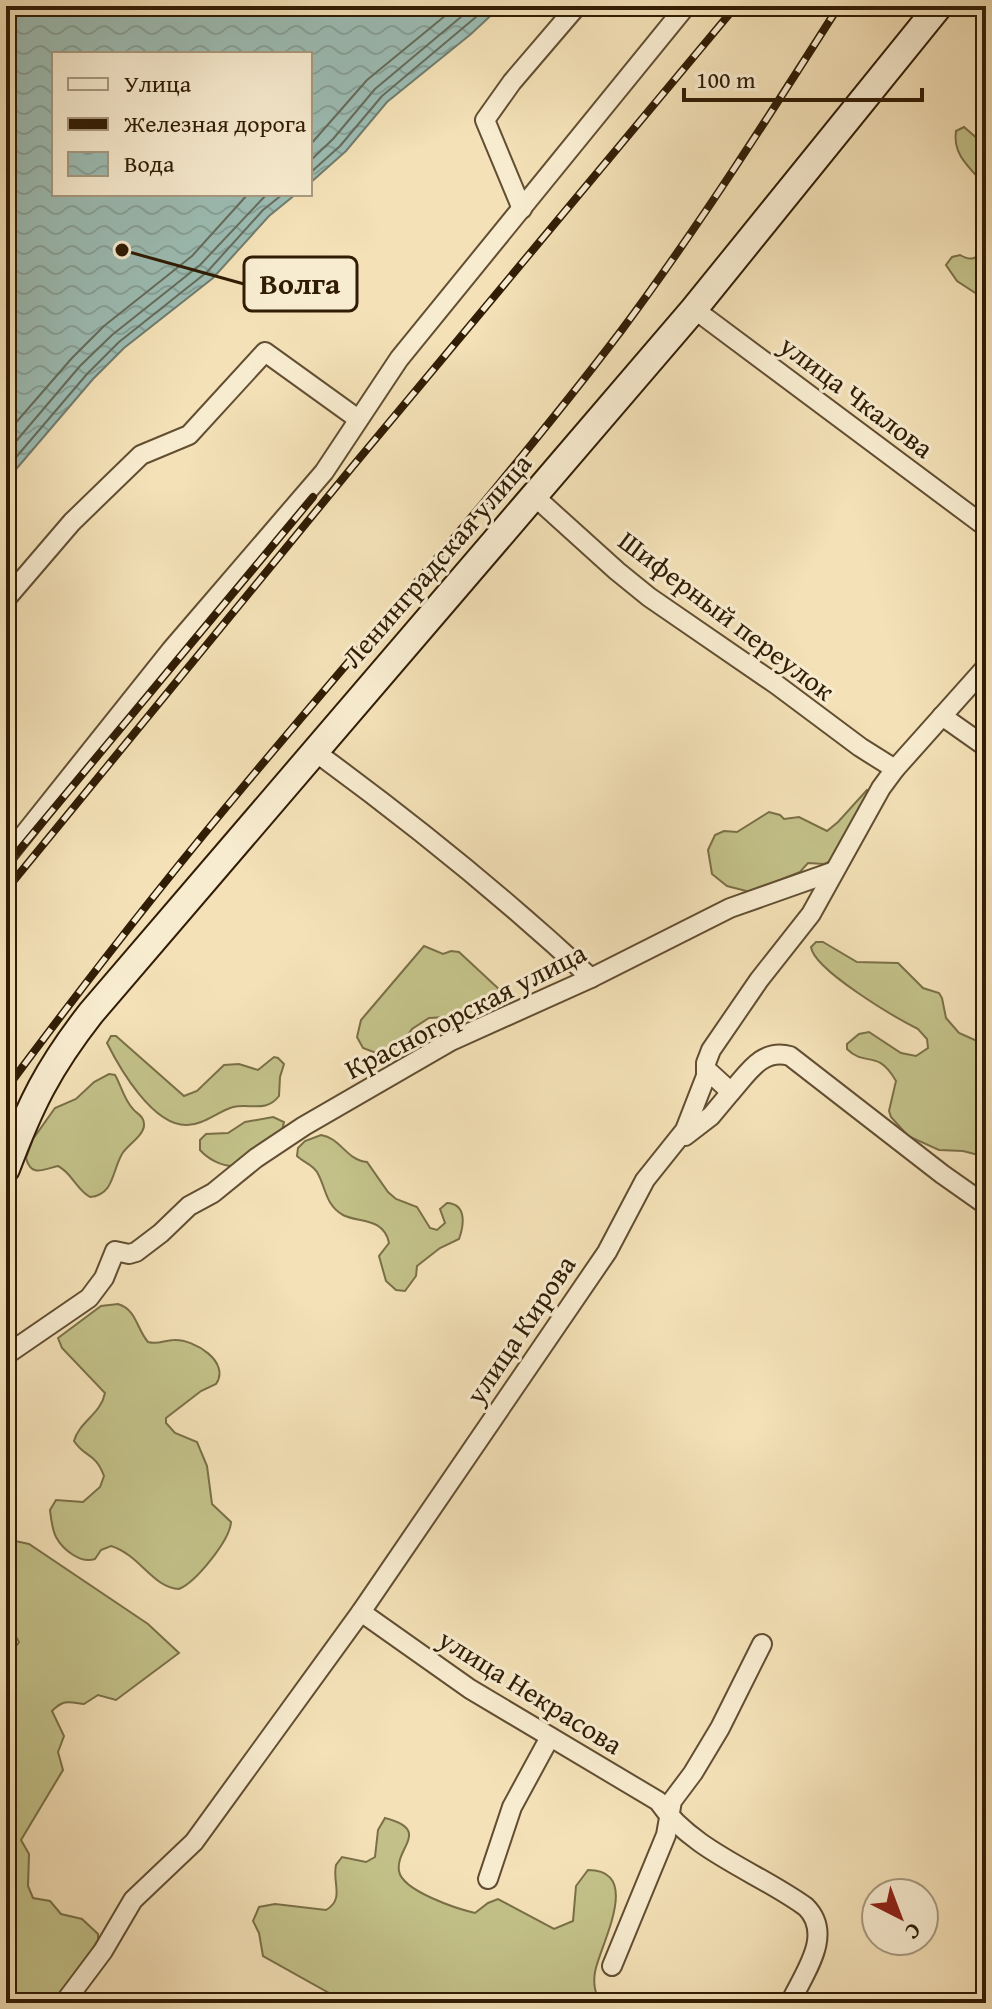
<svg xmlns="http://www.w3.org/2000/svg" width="992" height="2009" font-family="'Gentium Book Plus',serif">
	<defs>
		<pattern id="water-waves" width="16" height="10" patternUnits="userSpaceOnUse" patternTransform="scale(2)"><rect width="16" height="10" fill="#9cbcb3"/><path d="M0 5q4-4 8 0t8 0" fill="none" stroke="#87a198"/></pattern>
	</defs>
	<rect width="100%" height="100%" fill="#f4e1b7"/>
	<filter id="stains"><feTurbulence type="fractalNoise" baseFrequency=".0025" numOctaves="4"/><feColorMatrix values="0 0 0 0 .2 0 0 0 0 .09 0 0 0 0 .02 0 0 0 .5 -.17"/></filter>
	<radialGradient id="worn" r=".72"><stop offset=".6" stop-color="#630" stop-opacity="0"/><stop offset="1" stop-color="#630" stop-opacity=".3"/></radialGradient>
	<g fill="#c3c189" stroke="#7a6f47" stroke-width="2">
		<path d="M964 127 986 146V186C971 169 952 155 956 131Z"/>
		<path d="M986 250V300L957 281 946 265 952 257 960 255C972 262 976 258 986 250Z"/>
		<path d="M867 790 872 792 831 861 824 864 808 863 800 872 750 892 727 886 712 874 708 850 715 835 724 831 737 832 769 812 780 815 784 819 799 817 827 831 838 822Z"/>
		<path d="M823 942 857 962 898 963 923 988 939 993 942 998 946 1018 959 1033 986 1045V1086L980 1097 986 1109V1157L963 1151 939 1150 908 1136 891 1117 889 1111 896 1081C877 1048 866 1068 847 1049V1044L859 1034 869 1032 901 1053 916 1056 928 1048 927 1039 918 1029C896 1018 814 970 811 947L816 942Z"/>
		<path d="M424 946 443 954 451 951 459 952 501 991 503 1003 498 1011 486 1015 429 1018 412 1029 403 1042 392 1050 376 1053 363 1048 357 1037 361 1020 367 1013Z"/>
		<path d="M111 1036H116L184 1096 197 1091 224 1065 239 1064 258 1070 274 1057 278 1058 284 1064 280 1077 279 1096C266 1113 250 1103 233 1107 217 1112 203 1125 187 1125 153 1126 120 1069 107 1043Z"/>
		<path d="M109 1074 115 1075C121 1085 124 1100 133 1109 137 1114 144 1116 144 1124 145 1135 127 1145 122 1154 112 1171 114 1195 90 1197 76 1189 72 1173 58 1166 44 1169 31 1178 26 1158L33 1139 55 1108 76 1099 94 1082Z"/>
		<path d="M273 1117 284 1122 282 1131 233 1166C221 1166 208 1159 200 1150V1140L206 1134 228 1133 245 1122Z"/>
		<path d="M321 1135C341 1138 346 1160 367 1162L388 1192 396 1199 417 1207 430 1228 437 1230 445 1223 440 1209 447 1203C467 1204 464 1225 459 1239L440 1248 417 1266 416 1276 405 1291 396 1290 386 1281 379 1256 389 1243C384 1217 358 1223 343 1215 325 1205 326 1187 317 1172 312 1164 303 1162 297 1156L298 1148 305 1141Z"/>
		<path d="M118 1304C137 1310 136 1328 148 1342 159 1345 164 1340 174 1340 194 1339 231 1362 216 1384L201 1391 166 1418V1423L175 1433 197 1442 207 1466 212 1504 231 1522C230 1540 196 1582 179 1589 153 1588 140 1555 111 1546L101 1550 95 1559C81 1564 63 1550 56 1537 52 1529 51 1519 50 1510L56 1500 83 1502 100 1487 104 1476C95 1452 85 1458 74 1441 79 1422 101 1414 105 1393L62 1348 58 1338 101 1306Z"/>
		<path d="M6 1539 29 1544 148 1624 179 1653 116 1700 98 1695 84 1704C69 1702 64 1699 52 1711L64 1736 58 1752 63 1770 21 1840 29 1854 28 1886 33 1898 50 1901 61 1914 82 1919 98 1934V1940L58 2003H6V1660L19 1642C13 1634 14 1626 6 1619Z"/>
		<path d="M385 1818C432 1830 395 1848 399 1871 402 1891 458 1909 475 1913L488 1903 498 1899 554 1929 573 1921 576 1886 588 1870C644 1870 599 1947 595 1972 593 1984 595 1992 600 2003H347L263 1956 259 1933 253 1921 259 1907 275 1904 326 1910C345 1899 332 1883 336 1865L342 1857 366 1862 375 1857 378 1830Z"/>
	</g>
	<path fill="url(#water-waves)" stroke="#717c6d" stroke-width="2" d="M6 6H501L471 34 387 102 346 151 310 183V54H54V194H296L269 216 213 278 124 348 93 379 6 481Z"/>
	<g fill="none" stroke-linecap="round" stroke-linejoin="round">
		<g stroke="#666c5c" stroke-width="2">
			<path d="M310 145 367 80 457 6"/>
			<path d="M310 161 333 139 375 89 474 6"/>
			<path d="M310 173 340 146 382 96 489 6"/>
			<path d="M6 434 72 358 104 326 192 256 248 194"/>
			<path d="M6 453 80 366 112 335 200 265 267 194"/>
			<path d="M6 469 87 374 119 342 207 272 263 210 283 194"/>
		</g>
		<defs>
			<g id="street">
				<path d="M522 209 485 120 512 82 577 6"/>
				<path d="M694 309 986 527"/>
				<path d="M534 496 617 571 649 597 777 685 860 747 895 769"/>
				<path d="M6 599 72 522 141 455 189 435 265 352 358 419"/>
				<path d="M942 716 986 747"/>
				<path d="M314 751C410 821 504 897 591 978"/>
				<path d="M6 857 171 650 324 472 399 359 686 6"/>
				<path d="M707 1070 731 1092C748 1073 762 1048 790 1056L942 1174 986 1205"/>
				<path d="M685 1136 711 1116 731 1092"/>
				<path d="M6 1355 89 1298 104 1278 115 1251 129 1254 136 1252 161 1233 189 1206 213 1193 256 1158 304 1126 451 1041 591 978 730 908 832 872"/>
				<path d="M361 1612 470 1689 658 1801C692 1851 758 1872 806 1907 834 1935 804 1973 790 2003"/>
				<path d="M488 1879 512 1807 550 1737"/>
				<path d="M612 1966 666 1835 672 1801 693 1773 720 1728 762 1644"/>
				<path d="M64 2003 103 1951 133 1900 194 1842 361 1612 607 1252 645 1180 685 1130 706 1076V1063L711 1050 759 980 811 914 881 788 895 769 986 667"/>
			</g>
			<path id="secondary" d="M6 1169C30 1105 48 1068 91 1013L694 309 939 6"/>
		</defs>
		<use href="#street" stroke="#624e32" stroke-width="22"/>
		<use href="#secondary" stroke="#311d05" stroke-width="30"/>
		<use href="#street" stroke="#f8ecd0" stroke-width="18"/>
		<use href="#secondary" stroke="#f8ecd0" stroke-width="26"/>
		<defs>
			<g id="rail">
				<path d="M6 866 313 497"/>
				<path d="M6 890 353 466 736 6"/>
				<path d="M6 1089C84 984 164 881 248 781 373 631 503 486 621 331 699 226 769 116 839 6"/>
			</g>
		</defs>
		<use href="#rail" stroke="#311d05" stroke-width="8"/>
		<use href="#rail" stroke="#f8ecd0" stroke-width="5" stroke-dasharray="15" stroke-linecap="butt"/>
	</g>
	<g text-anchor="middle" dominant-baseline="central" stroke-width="6" stroke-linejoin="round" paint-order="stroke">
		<g font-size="28" fill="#311d05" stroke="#f8ecd0">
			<text transform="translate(857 396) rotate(37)">улица Чкалова</text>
			<text transform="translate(436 560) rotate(-49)">Ленинградская улица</text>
			<text transform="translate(727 615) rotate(37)">Шиферный переулок</text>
			<text transform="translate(465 1010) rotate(-27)">Красногорская улица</text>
			<text transform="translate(520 1329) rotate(-56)">улица Кирова</text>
			<text transform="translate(531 1691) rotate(32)">улица Некрасова</text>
		</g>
	</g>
	<path fill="none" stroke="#311d05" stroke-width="3" d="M122 250L244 284"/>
	<circle fill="#311d05" stroke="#f8ecd0" stroke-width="3" cx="122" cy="250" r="8"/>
	<rect fill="#f8ecd0" stroke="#311d05" stroke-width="3" x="244" y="257" width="113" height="54" rx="8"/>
	<g font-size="30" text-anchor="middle" font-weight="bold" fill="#311d05">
		<text x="300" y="294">Волга</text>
	</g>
	<rect width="992" height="2009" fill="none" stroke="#f4e1b7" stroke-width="32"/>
	<rect x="8" y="8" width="976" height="1993" fill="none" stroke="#311d05" stroke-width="4"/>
	<rect x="16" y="16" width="960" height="1977" fill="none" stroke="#311d05" stroke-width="2"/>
	<rect x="52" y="52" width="260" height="144" fill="#f8ecd0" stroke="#a8997f" stroke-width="2"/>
	<rect x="68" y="78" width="40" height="12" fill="#f8ecd0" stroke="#a8997f" stroke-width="2"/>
	<text x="124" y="92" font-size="24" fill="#311d05">Улица</text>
	<rect x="68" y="118" width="40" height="12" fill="#311d05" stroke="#a8997f" stroke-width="2"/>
	<text x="124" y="132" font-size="24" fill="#311d05">Железная дорога</text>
	<rect x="68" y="152" width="40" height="24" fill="url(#water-waves)" stroke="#a8997f" stroke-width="2"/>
	<text x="124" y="172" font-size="24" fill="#311d05">Вода</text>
	<g transform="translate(900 1917) rotate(138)"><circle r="38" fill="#f8ecd0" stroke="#a8997f" stroke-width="2"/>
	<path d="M0-6L14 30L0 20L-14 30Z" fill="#8f2418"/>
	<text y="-12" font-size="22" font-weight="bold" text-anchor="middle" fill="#311d05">С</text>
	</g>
	<path d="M684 88v12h238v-12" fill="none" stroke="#311d05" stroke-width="4"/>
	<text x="696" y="88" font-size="24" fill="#311d05" stroke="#f8ecd0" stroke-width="6" paint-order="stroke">100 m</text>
	<rect width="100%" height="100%" filter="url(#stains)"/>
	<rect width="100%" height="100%" fill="url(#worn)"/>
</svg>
